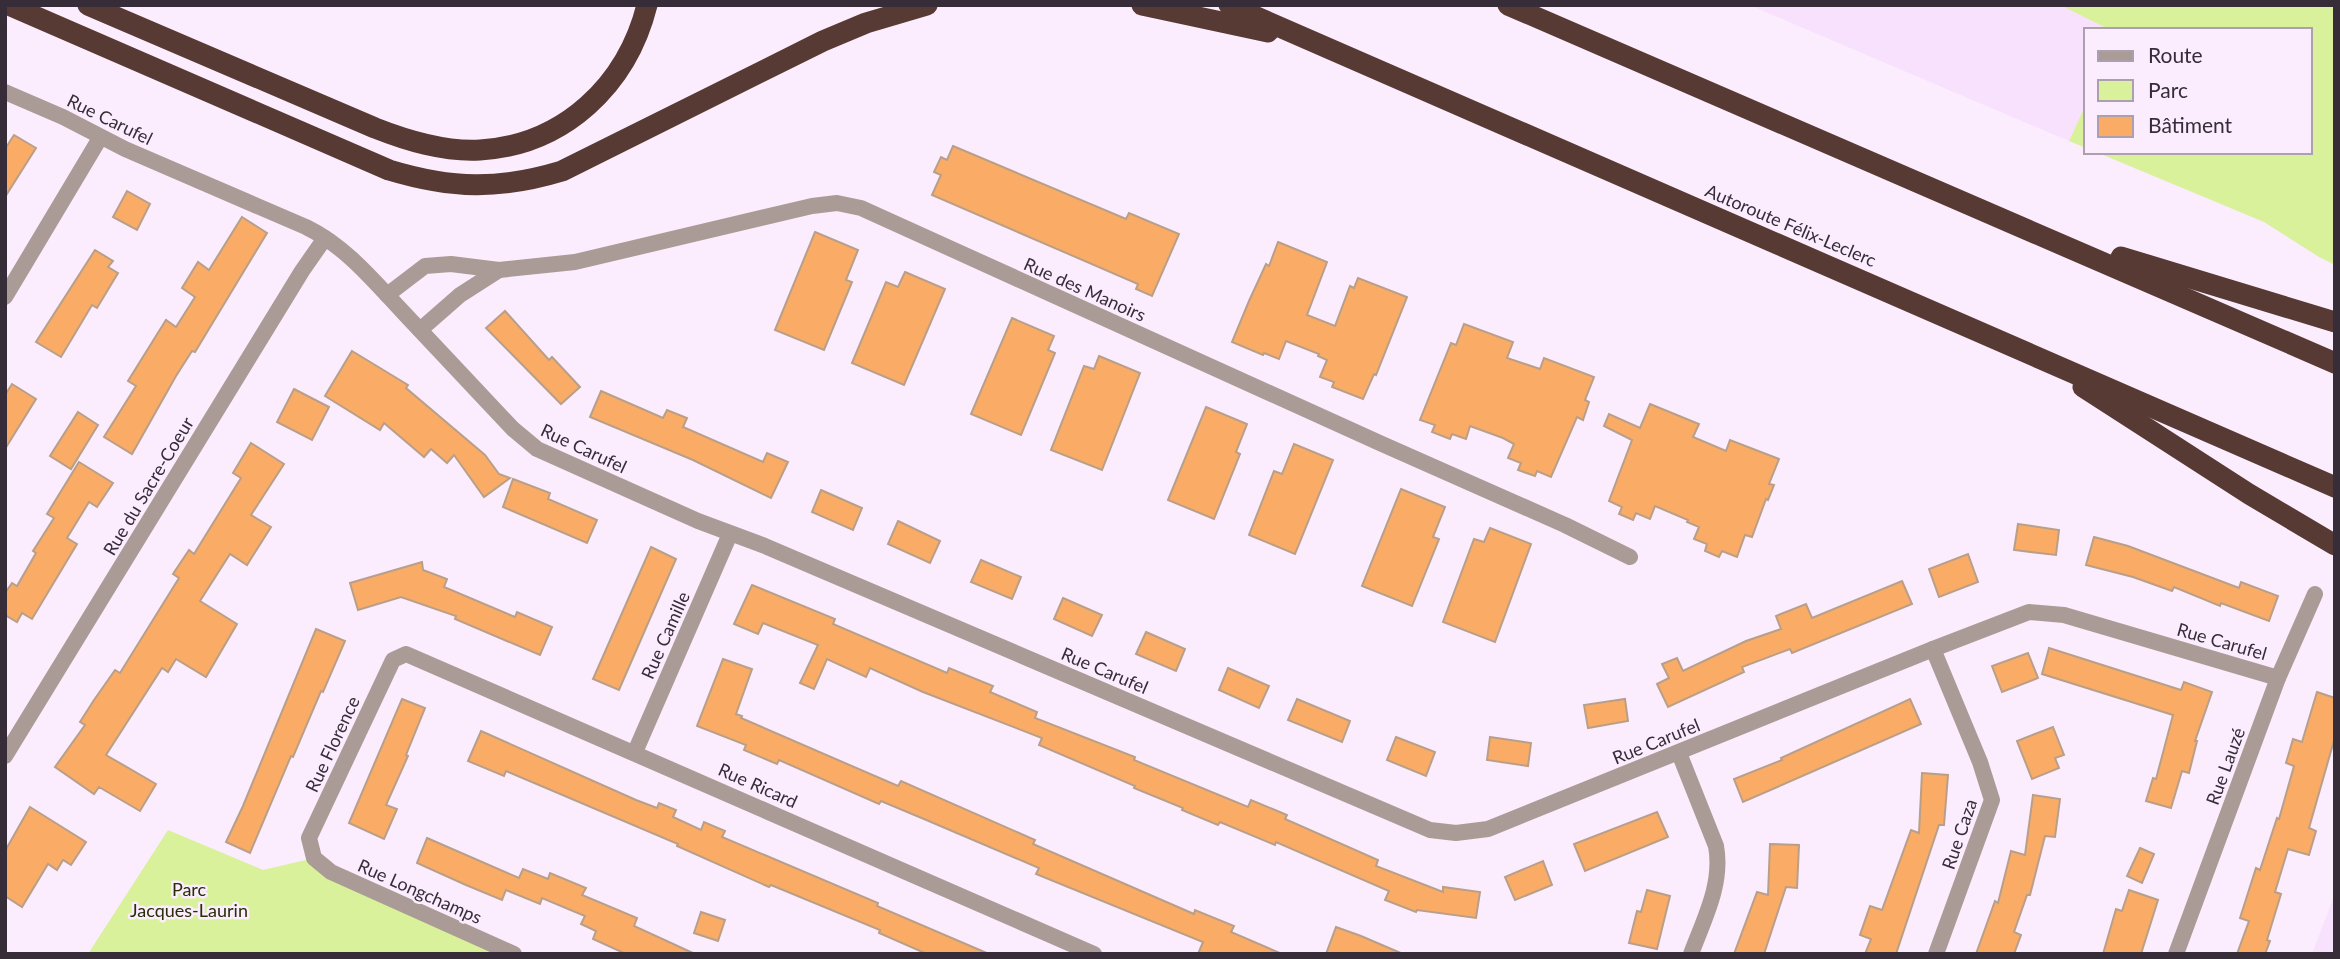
<svg xmlns="http://www.w3.org/2000/svg" width="2340" height="959" font-family="Lato,sans-serif">
	<rect width="100%" height="100%" fill="#fbedfe"/>
	<g fill="#f7e1fc">
		<path d="M1749 5H2060L2110 30H2086V104L2069 141Z"/>
		<path d="M2335 894V954H2312Z"/>
	</g>
	<g fill="#d8f19a">
		<path d="M2060 5H2335V265L2319 257 2264 222 2096 152H2310V30H2110Z"/>
		<path d="M2086 104V148L2069 141Z"/>
		<path d="M168 830 263 870 314 858 502 954H88Z"/>
	</g>
	<g fill="#faac66" stroke="#b99f89" stroke-width="2">
		<path d="M14 135 36 148 5 197V149Z"/>
		<path d="M953 146 1126 219 1129 213 1179 234 1152 296 1136 289 1138 284 932 195 941 175 934 172 941 157 947 160Z"/>
		<path d="M127 191 150 204 137 230 113 217Z"/>
		<path d="M242 217 267 233 195 352 192 351 176 376 132 454 104 437 136 386 128 381 166 320 176 327 195 297 182 288 198 262 209 270Z"/>
		<path d="M815 232 858 250 846 280 852 282 824 350 775 330Z"/>
		<path d="M1278 242 1327 262 1307 315 1335 326 1350 286 1354 288 1358 278 1407 297 1376 375 1374 374 1363 399 1332 387 1334 382 1320 377 1327 360 1318 356 1319 354 1286 341 1279 359 1264 353 1263 355 1232 342 1249 301 1266 264 1269 266Z"/>
		<path d="M95 250 113 261 108 267 118 273 97 308 92 305 61 357 36 342Z"/>
		<path d="M905 272 945 289 904 385 852 363 886 282 898 287Z"/>
		<path d="M505 311 549 360 552 357 580 387 561 404 486 328Z"/>
		<path d="M1012 318 1054 336 1048 350 1055 353 1021 435 971 414Z"/>
		<path d="M1464 324 1513 342 1507 358 1540 369 1544 358 1594 377 1585 400 1589 402 1583 420 1577 417 1551 477 1537 471 1535 476 1518 470 1521 463 1508 458 1514 444 1503 438 1470 426 1466 439 1452 434 1450 439 1432 432 1435 425 1420 420 1451 343 1456 345Z"/>
		<path d="M352 351 408 385 406 388 485 455 499 474 510 478 484 497 454 455 447 463 431 449 424 457 384 423 380 430 325 396Z"/>
		<path d="M1099 356 1140 373 1102 470 1051 450 1084 366 1094 369Z"/>
		<path d="M12 384 36 399 5 449V395Z"/>
		<path d="M294 389 329 407 312 440 277 422Z"/>
		<path d="M601 391 663 418 667 410 687 418 683 427 763 462 767 453 788 462 771 498 693 460 590 417Z"/>
		<path d="M1650 404 1699 424 1693 437 1726 451 1730 440 1779 459 1769 484 1774 485 1768 500 1766 499 1752 537 1745 535 1737 557 1722 551 1719 557 1705 551 1707 544 1694 539 1699 527 1687 522 1688 520 1655 506 1650 519 1636 513 1633 520 1619 514 1622 507 1609 501 1632 440 1604 426 1609 414 1640 428Z"/>
		<path d="M1206 407 1247 424 1236 452 1240 454 1214 519 1168 500Z"/>
		<path d="M78 412 98 425 71 469 50 456Z"/>
		<path d="M251 443 284 464 251 515 271 527 247 565 230 554 200 601 237 624 206 677 176 659 168 672 162 668 106 755 156 784 140 811 99 787 94 794 55 767 85 725 80 722 94 700 115 670 120 673 179 578 173 574 189 550 194 554 241 478 233 473Z"/>
		<path d="M1294 444 1333 460 1295 554 1249 535 1274 471 1282 474Z"/>
		<path d="M79 462 113 483 97 507 89 502 67 538 77 544 32 619 22 613 17 622 5 615V593L12 583 17 586 36 553 33 551 54 518 47 514Z"/>
		<path d="M513 479 550 493 548 499 597 520 587 543 503 507Z"/>
		<path d="M1401 489 1445 507 1433 537 1439 539 1412 606 1362 586Z"/>
		<path d="M821 490 862 508 853 530 812 512Z"/>
		<path d="M898 521 940 541 930 563 888 544Z"/>
		<path d="M2018 524 2059 530 2056 555 2014 550Z"/>
		<path d="M1490 528 1531 544 1495 642 1443 622 1474 539 1484 542Z"/>
		<path d="M2094 537 2128 546 2239 588 2241 582 2278 596 2269 621 2221 603 2220 606 2174 587 2172 591 2133 577 2086 565Z"/>
		<path d="M651 547 676 559 619 690 593 679Z"/>
		<path d="M1968 554 1978 582 1939 597 1929 569Z"/>
		<path d="M981 560 1021 577 1012 599 971 582Z"/>
		<path d="M422 562 423 570 447 579 444 587 515 617 517 612 552 627 540 655 455 619 456 616 401 597 358 610 350 583Z"/>
		<path d="M1902 581 1912 604 1792 653 1790 649 1742 667 1744 672 1668 707 1657 684 1669 678 1662 664 1677 658 1683 671 1746 641 1781 629 1776 616 1806 604 1812 618Z"/>
		<path d="M752 585 835 619 833 624 947 673 949 668 993 686 990 692 1037 712 1035 718 1135 757 1134 760 1248 807 1251 800 1287 815 1285 819 1378 860 1376 866 1443 892V887L1480 892 1476 918 1417 910 1416 912 1385 900 1389 891 1276 842 1275 845 1220 822 1218 825 1182 810 1183 808 1134 788 1135 786 1039 745 1042 738 923 692 870 668 866 677 827 659 814 689 800 683 818 645 763 623 758 634 734 624Z"/>
		<path d="M1063 598 1102 615 1092 636 1054 619Z"/>
		<path d="M316 629 345 641 323 692 321 691 293 757 291 756 250 853 226 842 243 806Z"/>
		<path d="M1146 632 1185 649 1176 671 1136 654Z"/>
		<path d="M2049 648 2181 690 2184 682 2212 692 2195 741H2197L2189 773 2182 771 2171 808 2146 801 2153 778 2156 779 2173 715 2042 674Z"/>
		<path d="M2028 653 2038 678 2002 692 1992 666Z"/>
		<path d="M723 659 752 669 736 714 742 716 741 718 898 786 901 781 1035 840 1033 844 1194 914 1195 910 1234 926 1231 932 1282 954H1198L1203 942 1036 874 1039 868 924 819 881 801 879 804 779 760 777 764 744 750 746 745 697 726Z"/>
		<path d="M1228 668 1269 686 1259 708 1219 690Z"/>
		<path d="M2317 692 2335 698V737L2309 828 2316 831 2309 855 2288 849 2275 892 2281 894 2267 940 2270 941 2265 954H2237L2249 921 2240 918 2256 868 2260 870 2277 818 2279 819 2294 766 2286 763 2293 739 2302 742Z"/>
		<path d="M402 699 425 708 406 755 408 756 386 805 397 809 384 839 349 823Z"/>
		<path d="M1297 699 1350 721 1342 742 1288 720Z"/>
		<path d="M1625 699 1628 721 1588 728 1584 705Z"/>
		<path d="M1910 699 1921 724 1743 802 1734 779 1782 760 1781 758Z"/>
		<path d="M2053 727 2064 755 2055 758 2059 768 2032 779 2017 741Z"/>
		<path d="M481 731 636 800 657 808 659 803 676 810 673 817 701 830 704 822 725 831 722 837 878 903 877 906 989 954H927L879 933 880 930 771 885 769 887 677 846 678 844 506 771 504 776 468 761Z"/>
		<path d="M1396 737 1435 752 1426 776 1387 760Z"/>
		<path d="M1490 737 1531 743 1528 766 1487 760Z"/>
		<path d="M1922 773 1948 775 1944 825H1939L1896 954H1865L1871 939 1860 935 1870 906 1882 910 1911 830 1919 833Z"/>
		<path d="M2033 795 2060 799 2055 837 2045 836 2030 895H2027L2014 932 2021 935 2014 954H1976L1995 901 1998 903 2011 851 2025 855Z"/>
		<path d="M30 807 86 842 71 865 63 860 57 870 48 864 22 907 5 896V851Z"/>
		<path d="M1657 812 1668 837 1585 871 1574 844Z"/>
		<path d="M427 838 519 878 523 869 548 879 550 873 586 888 582 895 637 918 634 926 695 954H626L593 939 596 931 581 924 585 916 542 898 540 904 506 890 502 900 466 885 417 863Z"/>
		<path d="M1770 844 1799 845 1797 888 1786 887 1764 954H1734L1757 892 1768 895Z"/>
		<path d="M2140 848 2154 854 2142 883 2127 876Z"/>
		<path d="M1543 861 1552 885 1515 900 1505 877Z"/>
		<path d="M1647 890 1670 896 1657 949 1629 943 1637 911 1641 912Z"/>
		<path d="M2129 890 2158 900 2141 954H2103L2116 909 2122 911Z"/>
		<path d="M701 912 725 920 718 941 694 933Z"/>
		<path d="M1336 927 1361 936 1403 954H1326Z"/>
	</g>
	<g fill="none" stroke-linecap="round" stroke-linejoin="round">
		<g stroke="#aa9b96" stroke-width="16">
			<path d="M5 92 63 117 125 149 306 227C345 246 373 280 402 311 439 350 476 390 513 429L537 449 698 521 765 546 1430 830 1456 833 1488 829 1933 649 2029 612 2064 615 2278 678"/>
			<path d="M387 295 425 266 451 264 499 270 575 262 812 206 837 203 861 208 1382 444 1565 525 1630 557"/>
			<path d="M5 297 100 138"/>
			<path d="M420 330 460 295 499 270"/>
			<path d="M1933 649 1980 762 1992 800 1936 954"/>
			<path d="M635 752 730 534"/>
			<path d="M1679 753 1716 846C1723 884 1704 919 1691 954"/>
			<path d="M5 756 302 271 325 238"/>
			<path d="M514 954 331 872 314 858 309 838 393 660 406 654 1094 954"/>
			<path d="M2176 954 2278 678 2315 594"/>
		</g>
		<g stroke="#573a33" stroke-width="21">
			<path d="M9 5 389 170C452 189 499 190 562 171L823 41 866 23 927 5"/>
			<path d="M88 5 375 128C408 141 444 152 480 150 564 145 627 85 647 5"/>
			<path d="M1142 5 1268 32"/>
			<path d="M1229 5 2335 487"/>
			<path d="M1508 5 2335 363"/>
			<path d="M2121 257 2335 322"/>
			<path d="M2083 387 2249 494 2335 545"/>
		</g>
	</g>
	<g text-anchor="middle" dominant-baseline="central" stroke-width="5" stroke-linejoin="round" paint-order="stroke">
		<g font-size="18" fill="#362d38" stroke="#fbedfe">
			<text transform="translate(110 119) rotate(26)">Rue Carufel</text>
			<text transform="translate(1791 225) rotate(23)">Autoroute Félix-Leclerc</text>
			<text transform="translate(1085 289) rotate(24)">Rue des Manoirs</text>
			<text transform="translate(584 448) rotate(25)">Rue Carufel</text>
			<text transform="translate(148 486) rotate(-59)">Rue du Sacre-Coeur</text>
			<text transform="translate(665 635) rotate(-66)">Rue Camille</text>
			<text transform="translate(2222 641) rotate(16)">Rue Carufel</text>
			<text transform="translate(1105 670) rotate(23)">Rue Carufel</text>
			<text transform="translate(1656 741) rotate(-22)">Rue Carufel</text>
			<text transform="translate(332 744) rotate(-65)">Rue Florence</text>
			<text transform="translate(2225 766) rotate(-70)">Rue Lauzé</text>
			<text transform="translate(758 785) rotate(24)">Rue Ricard</text>
			<text transform="translate(1959 834) rotate(-71)">Rue Caza</text>
			<text transform="translate(420 891) rotate(24)">Rue Longchamps</text>
		</g>
		<g font-size="18" fill="#262f06" stroke="#fbedfe">
			<text x="189" y="889">Parc<tspan x="189" dy="21">Jacques-Laurin</tspan></text>
		</g>
	</g>
	<rect width="2340" height="959" fill="none" stroke="#362d38" stroke-width="14"/>
	<rect x="2084" y="28" width="228" height="126" fill="#fbedfe" stroke="#aca0af" stroke-width="2"/>
	<rect x="2098" y="51" width="35" height="10" fill="#aa9b96" stroke="#aca0af" stroke-width="2"/>
	<text x="2148" y="63" font-size="21" fill="#362d38">Route</text>
	<rect x="2098" y="80" width="35" height="21" fill="#d8f19a" stroke="#aca0af" stroke-width="2"/>
	<text x="2148" y="98" font-size="21" fill="#362d38">Parc</text>
	<rect x="2098" y="116" width="35" height="21" fill="#faac66" stroke="#aca0af" stroke-width="2"/>
	<text x="2148" y="133" font-size="21" fill="#362d38">Bâtiment</text>
</svg>
